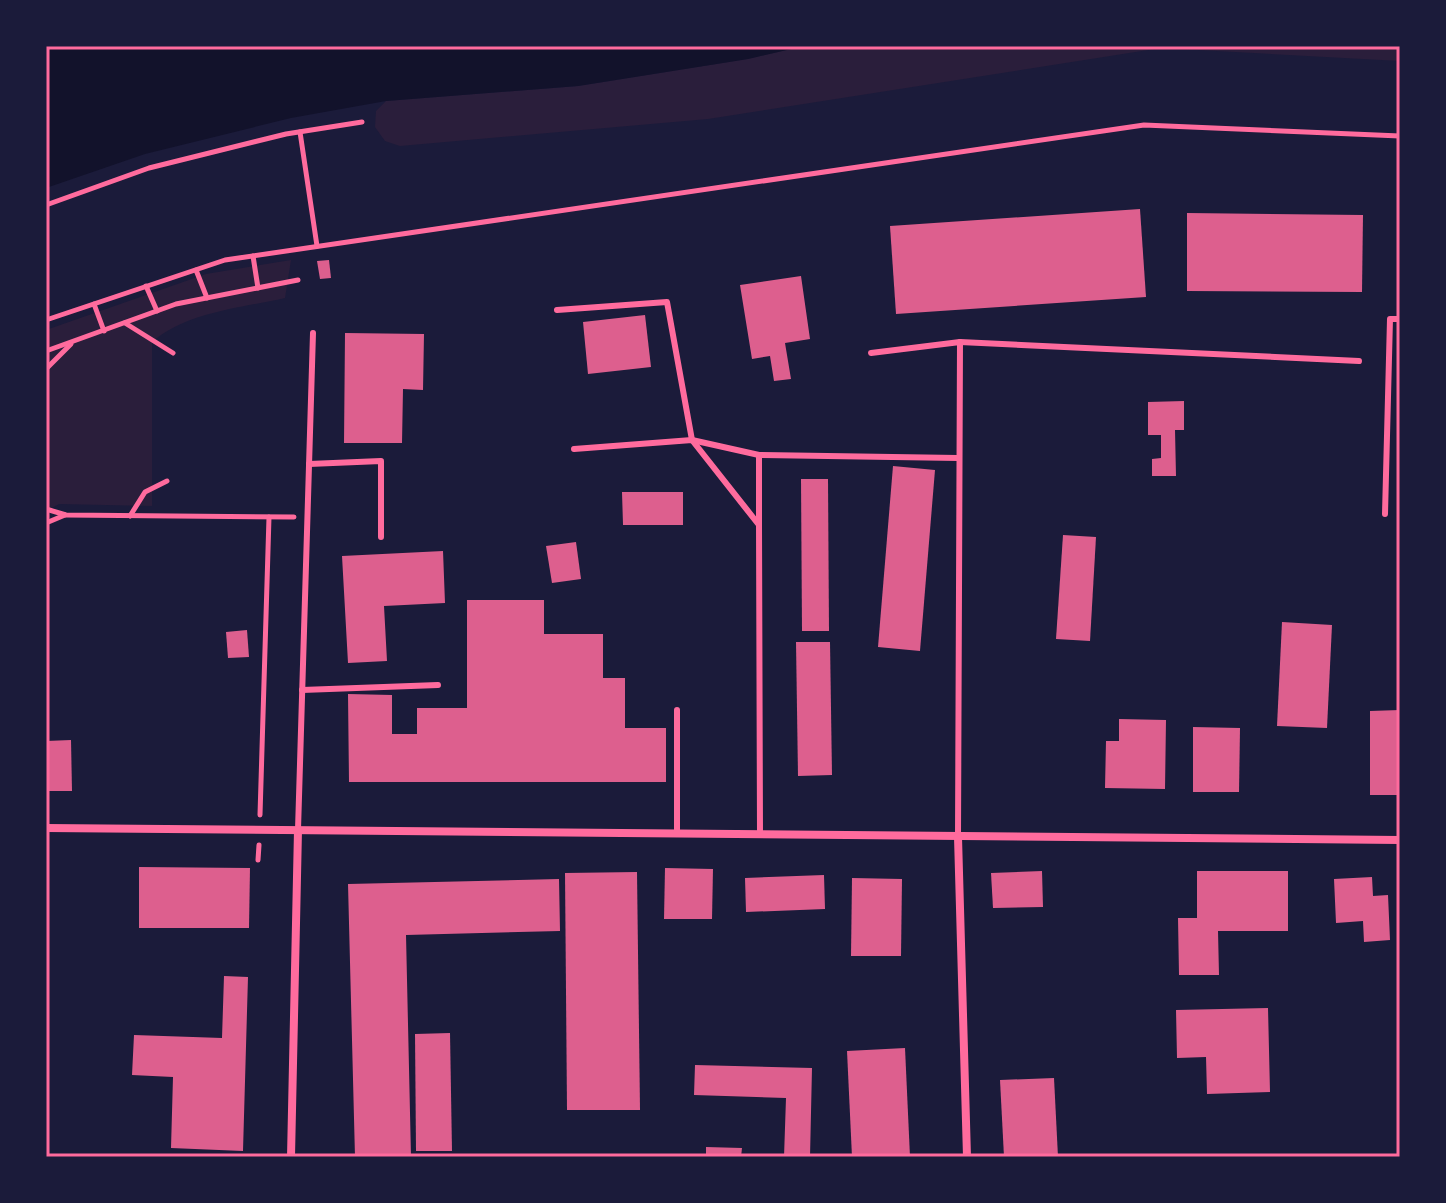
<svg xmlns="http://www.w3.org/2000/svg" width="1446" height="1203" font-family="'IBM Plex Sans',sans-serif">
	<rect width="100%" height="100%" fill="#1b1b3a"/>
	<g fill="#2a1e3b">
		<path d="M804 46H1400V61L1161 48 708 119 400 146 385 141 375 127 376 111 386 101 578 86 747 59Z"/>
		<path d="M291 260 285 298C241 308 187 312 152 342V506L59 504 46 511V330L206 274Z"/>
	</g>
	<path fill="#12122b" d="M46 46H804L748 59 578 86 386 101 291 118 145 154 46 188Z"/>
	<g fill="#dd5f8e">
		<path d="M1140 209 1146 297 896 314 890 226Z"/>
		<path d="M1187 213 1363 215 1362 292 1187 291Z"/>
		<path d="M329 260 331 278 320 279 317 261Z"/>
		<path d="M801 276 810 339 785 343 791 379 774 381 770 356 752 359 740 285Z"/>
		<path d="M645 315 651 367 588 374 583 322Z"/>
		<path d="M345 333 424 334 423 390 403 389 402 443H344Z"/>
		<path d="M1184 401V430H1175L1176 476H1152V459L1161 458V435H1148V402Z"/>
		<path d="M893 466 935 470 920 651 878 647Z"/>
		<path d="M801 479H828L829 631H802Z"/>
		<path d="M622 492H683V525H623Z"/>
		<path d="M1063 535 1096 537 1090 641 1056 639Z"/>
		<path d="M576 542 581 579 552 583 546 546Z"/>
		<path d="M443 551 445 603 384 606 387 661 348 663 342 556Z"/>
		<path d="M467 600H544V634H603V678H625V728H666V782H349L348 694 392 695V734H417V708H467Z"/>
		<path d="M1282 622 1332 625 1327 728 1277 726Z"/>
		<path d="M247 630 249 657 228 658 226 632Z"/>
		<path d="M796 642H830L832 775 798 776Z"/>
		<path d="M1400 710V795H1370V711Z"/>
		<path d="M1119 719 1166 720 1165 789 1105 788 1106 741H1119Z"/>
		<path d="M1193 727 1240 728 1239 792H1193Z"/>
		<path d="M71 740 72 791H46V741Z"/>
		<path d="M139 867 250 868 249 928H139Z"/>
		<path d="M665 868 713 869 712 919H664Z"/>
		<path d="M1042 871 1043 907 993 908 991 873Z"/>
		<path d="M1197 871H1288V931H1218L1219 975H1179L1178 918H1197Z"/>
		<path d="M637 872 640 1110H567L565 873Z"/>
		<path d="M824 875 825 909 746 912 745 878Z"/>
		<path d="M1372 877 1373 896 1388 895 1390 940 1364 942 1363 921 1336 923 1334 879Z"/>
		<path d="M852 878 902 879 901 956H851Z"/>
		<path d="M559 879 560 931 406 935 411 1157H355L348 884Z"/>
		<path d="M224 976 248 977 243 1151 171 1148 173 1077 132 1075 134 1035 222 1038Z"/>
		<path d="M1268 1008 1270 1092 1207 1094 1206 1057 1177 1058 1176 1010Z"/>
		<path d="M450 1033 452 1151H416L415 1034Z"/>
		<path d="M905 1048 910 1157H852L847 1051Z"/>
		<path d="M695 1065 812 1068 810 1157H784L786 1098 694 1095Z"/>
		<path d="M1054 1078 1058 1157H1004L1000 1080Z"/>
		<path d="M706 1147 742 1148 741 1157H706Z"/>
	</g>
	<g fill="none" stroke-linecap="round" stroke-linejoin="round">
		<g stroke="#ff6b9d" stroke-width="5">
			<path d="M300 132 317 246"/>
			<path d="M46 205 149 168 286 134 362 122"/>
			<path d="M253 256 258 288"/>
			<path d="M196 270 207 298"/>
			<path d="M146 286 157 311"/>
			<path d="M94 304 104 331"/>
			<path d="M46 320 225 260 1144 125 1400 136"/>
			<path d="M125 323 173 353"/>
			<path d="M46 351 176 304 298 280"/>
			<path d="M46 369 71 344"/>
			<path d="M46 509 66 515 294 517"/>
			<path d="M130 516 145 492 167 481"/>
			<path d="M46 523 65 515"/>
			<path d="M260 815 269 517"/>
			<path d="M258 860 259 845"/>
		</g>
		<g stroke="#ff6b9d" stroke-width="6">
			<path d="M557 310 667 302 692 440 759 525 760 835"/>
			<path d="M960 342 1359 361"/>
			<path d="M871 353 960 342 958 837"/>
			<path d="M574 449 692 440 759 455"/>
			<path d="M309 464 381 461V537"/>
			<path d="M1385 514 1390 319H1400"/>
			<path d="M759 525V455L958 458"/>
			<path d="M302 690 438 685"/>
			<path d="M298 830 313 333"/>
			<path d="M677 834V710"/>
		</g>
		<g stroke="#ff6b9d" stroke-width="8">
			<path d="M46 828 1400 840"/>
			<path d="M958 837 967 1157"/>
			<path d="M291 1157 298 830"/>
		</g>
	</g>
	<rect width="1446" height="1203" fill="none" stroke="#1b1b3a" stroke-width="96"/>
	<rect x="48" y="48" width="1350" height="1107" fill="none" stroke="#ff6b9d" stroke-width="3"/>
</svg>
